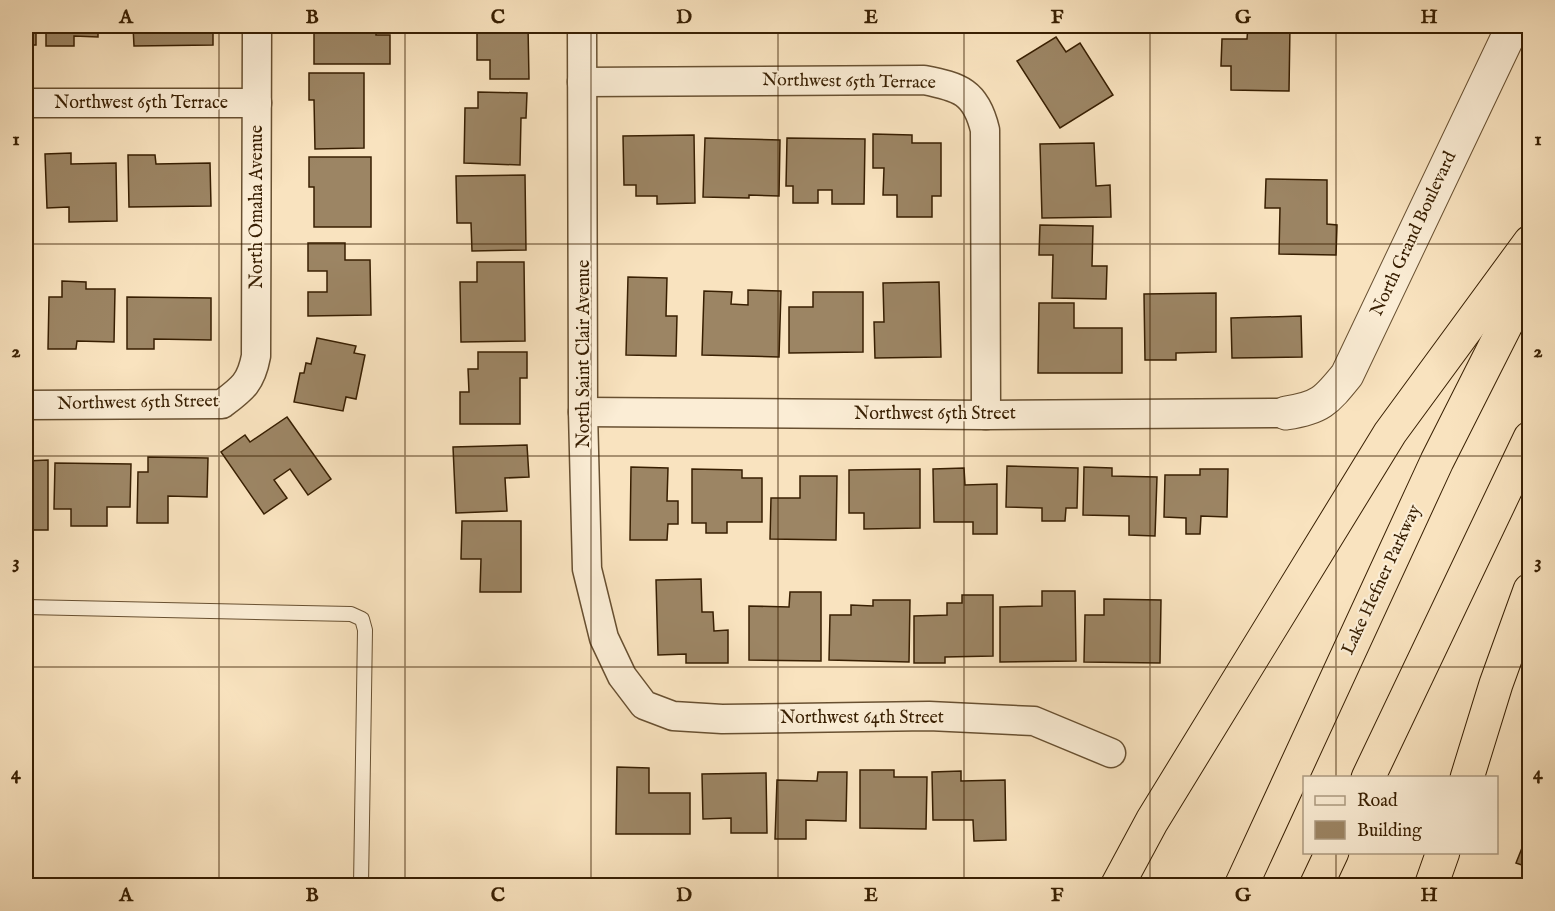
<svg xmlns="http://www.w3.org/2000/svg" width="1555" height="911" font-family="'IM FELL English',serif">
	<rect width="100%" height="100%" fill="#f9e3bf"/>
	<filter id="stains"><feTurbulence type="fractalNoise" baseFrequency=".00333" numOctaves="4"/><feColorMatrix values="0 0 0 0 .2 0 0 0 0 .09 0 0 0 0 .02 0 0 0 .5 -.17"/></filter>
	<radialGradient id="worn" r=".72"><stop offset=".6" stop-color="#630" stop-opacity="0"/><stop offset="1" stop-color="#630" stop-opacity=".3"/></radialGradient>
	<g fill="#9c8564" stroke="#381f02" stroke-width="1.5">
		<rect x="26" y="26" width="10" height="19"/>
		<path d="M46 26H119L118 31 98 30V37L74 36V46H46Z"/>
		<path d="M133 26H213V45L134 46Z"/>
		<path d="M314 26H376V35H390V64H314Z"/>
		<path d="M490 26H528L529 79H490V60H477V31H490Z"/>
		<path d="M1248 26H1290L1289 91 1231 90V66H1221L1222 39H1247Z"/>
		<path d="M1056 37 1066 52 1080 43 1113 95 1060 128 1017 61Z"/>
		<path d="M309 73H364V148L315 149 314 100H309Z"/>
		<path d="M478 92 527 93 526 118H521L520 165 464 163 465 108H478Z"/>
		<path d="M873 134 912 135V143H941V196H932V217H897V195H883L884 168H873Z"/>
		<path d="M694 135 695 203 657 204V196H636V185H624L623 136Z"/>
		<path d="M705 138 780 140 779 196 749 195V198L703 197Z"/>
		<path d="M787 138 865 139 864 204H832V190H818V203H793V186H786Z"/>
		<path d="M1094 143 1096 186 1110 185 1111 217 1042 218 1040 144Z"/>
		<path d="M71 153V164L116 163 117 221 69 222V207L47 208 45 154Z"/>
		<path d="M128 155H155L156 164 210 163 211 206 129 207Z"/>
		<path d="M309 157H371V227H314V187H309Z"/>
		<rect x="26" y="165" width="6" height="52"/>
		<path d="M525 175 526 250 472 251 471 223H457L456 176Z"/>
		<path d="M1266 179 1327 180V224L1337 225 1336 255 1279 254 1280 208H1265Z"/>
		<path d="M1040 225 1093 226 1092 266H1107L1106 299 1052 298 1053 255H1039Z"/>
		<path d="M308 243H345V260H370L371 315 308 316V292H327V271H308Z"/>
		<path d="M477 262H524L525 341 461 342 460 282H477Z"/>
		<path d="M628 277 667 278 666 316H677L676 356 626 355Z"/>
		<path d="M62 281 86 282V289H115L114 342 77 341 76 349H48L49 297H62Z"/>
		<path d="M939 282 941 357 875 358 874 322H884L883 283Z"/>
		<path d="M748 290 781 291 779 357 702 355 704 291 732 292 731 304 748 305Z"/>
		<path d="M813 292H863V352L789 353V307H813Z"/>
		<path d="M1216 293V352L1176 353V360H1145L1144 294Z"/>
		<rect x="26" y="296" width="6" height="52"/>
		<path d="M127 297 211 298V340L154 339V349H127Z"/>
		<path d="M1039 303H1074V328H1122V373H1038Z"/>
		<path d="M1301 316 1302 357 1232 358 1231 318Z"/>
		<path d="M317 338 356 346 354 353 365 355 356 399 346 397 343 411 294 402 300 373H304L306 363 311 364Z"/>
		<path d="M478 352H527V378H520V424H460V392H469L468 369H478Z"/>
		<path d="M287 417 331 479 308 495 290 469 274 480 287 498 264 514 221 452 245 435 250 442Z"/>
		<path d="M527 445 529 477 505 478 507 511 456 513 453 447Z"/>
		<path d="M148 457 208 458 207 497 168 496V523H137L138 472H148Z"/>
		<path d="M48 460V530H26V461Z"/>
		<path d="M55 463 131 464 130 507H107V526H71V509H54Z"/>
		<path d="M1007 466 1078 468 1077 508H1066L1065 521H1042V508L1006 507Z"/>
		<path d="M631 467 668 468 667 501H678V524H668L667 540H630Z"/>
		<path d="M1084 467 1112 468V476L1157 477 1155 536 1129 535V516L1083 515Z"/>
		<path d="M964 468 965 485 997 484V534H973V522H934L933 469Z"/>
		<path d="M692 469 742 470V478H762V522H727V533H706V523H692Z"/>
		<path d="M920 469V528L864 529V513H849V470Z"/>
		<path d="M1200 469H1228L1227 517 1201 516 1200 534H1186V518L1164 517 1165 475H1200Z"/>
		<path d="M800 476H837L836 540 770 539 771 498H800Z"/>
		<path d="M462 521H521V592H480L481 559H461Z"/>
		<path d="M701 579 702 612H713L714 631 728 630V663H686V654L658 655 656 580Z"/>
		<path d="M1042 591H1075L1076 661 1000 662V607L1042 606Z"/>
		<path d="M790 592H821V661L749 660V606L789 607Z"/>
		<path d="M962 595H993V656L945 657V663H914V616L947 615V603H962Z"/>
		<path d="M1104 599 1161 600 1160 663 1084 662 1085 615H1104Z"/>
		<path d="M873 600H910L909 662 829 660 830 615H851V605L873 606Z"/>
		<path d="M617 767 649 768V793H690V834H616Z"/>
		<path d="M860 770H894V777H927L926 829 860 828Z"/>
		<path d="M961 771V781L1005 780 1006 840 974 841 973 820H933L932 772Z"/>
		<path d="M818 772H847L846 821 806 820V839H775L777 780 817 781Z"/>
		<path d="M766 773 767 833H731V818L703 819 702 774Z"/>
		<path d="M1528 833 1530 834V868L1516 863Z"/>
	</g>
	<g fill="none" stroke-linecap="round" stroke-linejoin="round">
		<defs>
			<path id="service" d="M26 607 351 614 362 619 365 630 361 886"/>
			<g id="minor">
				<path d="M582 26 583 412 587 569 604 638 622 676 644 705 673 716 722 719 929 716 1034 721 1111 753"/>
				<path d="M582 82 924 80C960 87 976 92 985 130L986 415"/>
				<path d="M26 103H257"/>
				<path d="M26 405 222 404C242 389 251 383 256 356L257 26"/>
				<path d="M583 412 986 415 1286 413"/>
			</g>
			<path id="tertiary" d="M1286 413C1320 408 1326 401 1347 375L1513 26"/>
			<g id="motorway">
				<path d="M1368 778 1530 438"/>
				<path d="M1467 778 1496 684 1530 590"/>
				<path d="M1117 886 1152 821 1390 433 1530 242"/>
				<path d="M1241 886 1437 461 1530 277"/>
				<path d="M1316 886 1332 852"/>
				<path d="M1431 886 1443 852"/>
			</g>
		</defs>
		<use href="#service" stroke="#685031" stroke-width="16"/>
		<use href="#minor" stroke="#685031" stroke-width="31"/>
		<use href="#tertiary" stroke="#685031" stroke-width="35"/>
		<use href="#motorway" stroke="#381f02" stroke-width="35"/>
		<use href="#service" stroke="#fbedd5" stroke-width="14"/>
		<use href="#minor" stroke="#fbedd5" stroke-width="28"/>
		<use href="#tertiary" stroke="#fbedd5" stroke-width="33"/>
		<use href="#motorway" stroke="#f9e3bf" stroke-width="33"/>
	</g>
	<path fill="none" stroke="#381f02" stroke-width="1.5" stroke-opacity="0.55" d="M219 26V886M405 26V886M591 26V886M778 26V886M964 26V886M1150 26V886M1336 26V778M26 244H1530M26 456H1530M26 667H1530M1336 852V886"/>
	<g text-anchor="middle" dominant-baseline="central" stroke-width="4.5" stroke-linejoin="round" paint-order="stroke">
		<g font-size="18" fill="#381f02" stroke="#fbedd5">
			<text transform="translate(849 82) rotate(1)">Northwest 65th Terrace</text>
			<text x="141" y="103">Northwest 65th Terrace</text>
			<text transform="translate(257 207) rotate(-90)">North Omaha Avenue</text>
			<text transform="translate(1414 234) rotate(-65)">North Grand Boulevard</text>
			<text transform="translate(584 354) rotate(-90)">North Saint Clair Avenue</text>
			<text transform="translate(138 403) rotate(-1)">Northwest 65th Street</text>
			<text x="935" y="414">Northwest 65th Street</text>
			<text transform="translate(1382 580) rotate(-65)">Lake Hefner Parkway</text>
			<text x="862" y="718">Northwest 64th Street</text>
		</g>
	</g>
	<rect width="1555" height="911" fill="none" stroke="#f9e3bf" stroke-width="66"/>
	<rect x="1303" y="776" width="195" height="78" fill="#fbedd5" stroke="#ad9b81" stroke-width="1.5"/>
	<rect x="1315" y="796" width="30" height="9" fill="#fbedd5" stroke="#ad9b81" stroke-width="1.5"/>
	<text x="1357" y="806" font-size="18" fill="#381f02">Road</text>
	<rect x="1315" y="821" width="30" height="18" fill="#9c8564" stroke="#ad9b81" stroke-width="1.5"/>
	<text x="1357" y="836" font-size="18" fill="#381f02">Building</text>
	<rect x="33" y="33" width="1489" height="845" fill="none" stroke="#381f02" stroke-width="2"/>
	<g font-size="20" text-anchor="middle" font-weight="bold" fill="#381f02">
		<text x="126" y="23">A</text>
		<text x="312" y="23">B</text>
		<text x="498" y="23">C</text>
		<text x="684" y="23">D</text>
		<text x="871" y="23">E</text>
		<text x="1057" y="23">F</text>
		<text x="1243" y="23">G</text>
		<text x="1429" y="23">H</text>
		<text x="16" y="145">1</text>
		<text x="1538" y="145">1</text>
		<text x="16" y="357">2</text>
		<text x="1538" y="357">2</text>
		<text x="16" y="568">3</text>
		<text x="1538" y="568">3</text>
		<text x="16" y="779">4</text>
		<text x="1538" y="779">4</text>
		<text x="126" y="901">A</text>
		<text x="312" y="901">B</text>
		<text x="498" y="901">C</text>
		<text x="684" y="901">D</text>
		<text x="871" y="901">E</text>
		<text x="1057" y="901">F</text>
		<text x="1243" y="901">G</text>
		<text x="1429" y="901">H</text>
	</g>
	<rect width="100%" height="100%" filter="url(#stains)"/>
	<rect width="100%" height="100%" fill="url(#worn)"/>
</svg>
